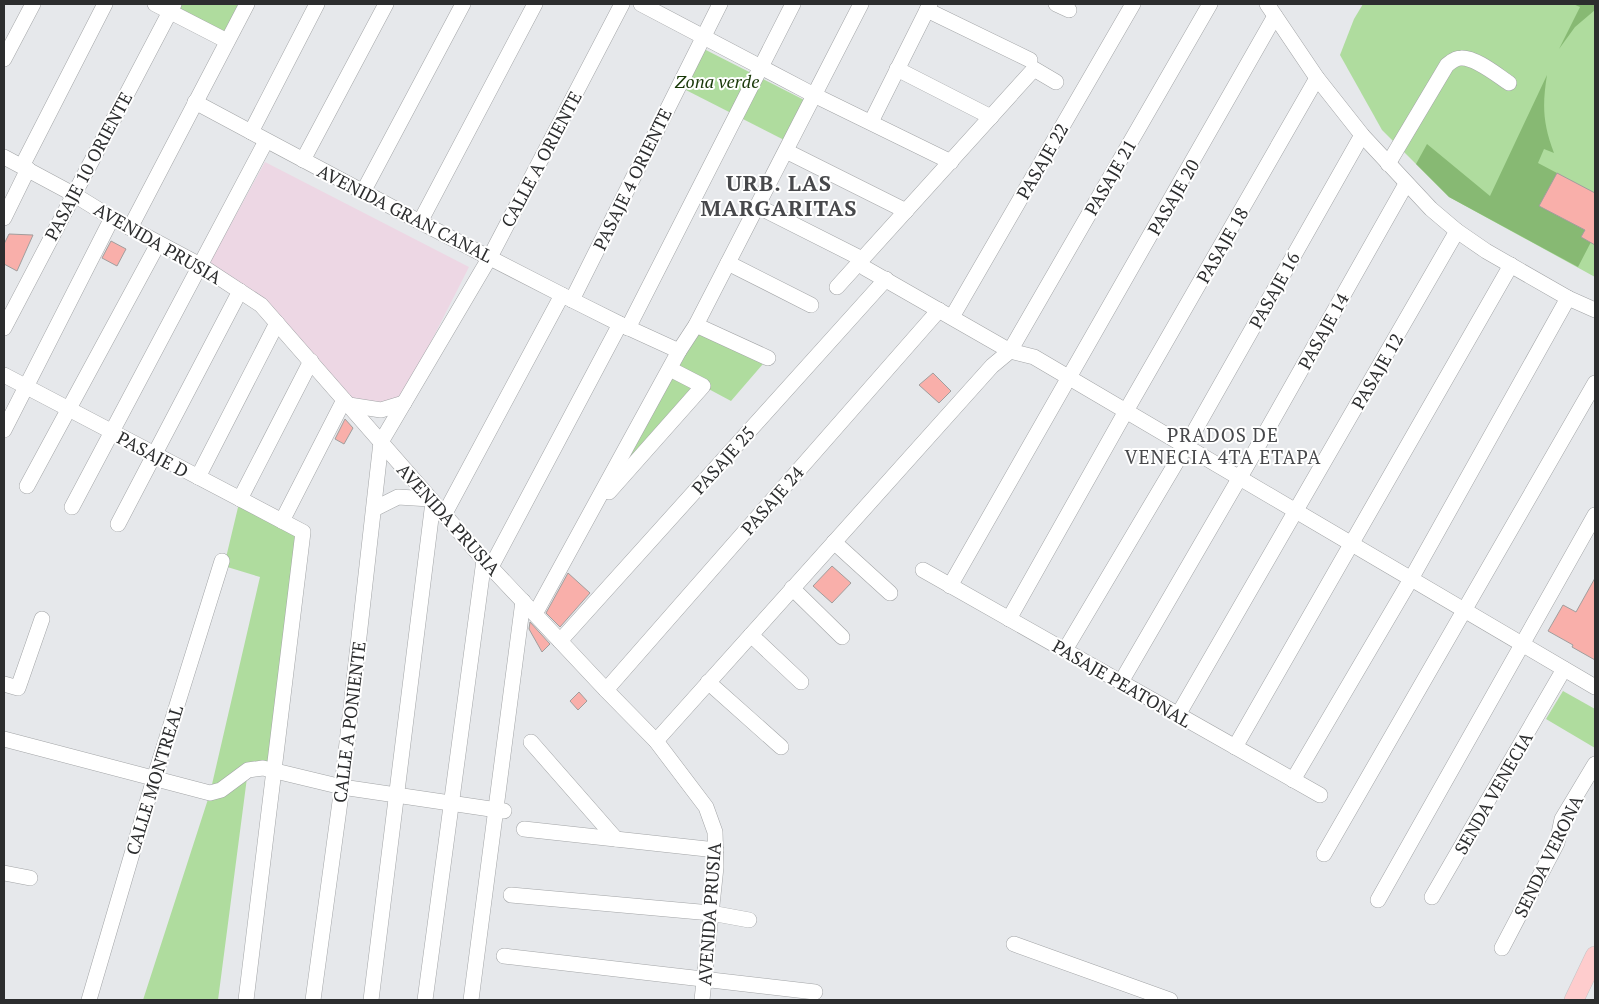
<svg xmlns="http://www.w3.org/2000/svg" width="1599" height="1004" font-family="'PT Serif',serif">
	<rect width="100%" height="100%" fill="#e6e8eb"/>
	<path fill="#edd7e4" d="M265 162 469 267 408 387 393 402 357 404 267 304 210 262Z"/>
	<g fill="#afdc9e">
		<path d="M155 4H247L227 41Z"/>
		<path d="M1363 4H1595V277L1449 197 1382 130 1340 55 1354 19Z"/>
		<path d="M698 46 810 103 790 143 678 86Z"/>
		<path d="M696 325 768 358 731 401 703 386 590 514Z"/>
		<path d="M240 499 303 532 274 771 248 770 218 1000H143L210 793 260 577 224 566Z"/>
		<path d="M1563 691 1595 709V748L1546 719Z"/>
	</g>
	<g fill="#87b973">
		<path d="M1573 4H1595V10L1575 27 1559 49 1580 7Z"/>
		<path d="M1547 75C1542 106 1543 124 1554 153L1544 149 1538 163 1557 173 1540 206 1585 230 1581 237 1591 242 1578 267 1449 197 1416 164 1427 144 1490 196Z"/>
	</g>
	<g fill="#f9afaa" stroke="#a19e9d">
		<path d="M1557 173 1595 193V245L1581 237 1585 230 1539 206Z"/>
		<path d="M9 234 33 235 17 271 4 264V244Z"/>
		<path d="M111 241 126 249 117 266 102 258Z"/>
		<path d="M933 373 951 391 939 403 919 385Z"/>
		<path d="M345 419 353 428 344 444 335 439Z"/>
		<path d="M832 566 851 583 832 603 813 586Z"/>
		<path d="M568 573 590 593 560 627 546 613Z"/>
		<path d="M1595 578V660L1572 647 1573 645 1548 631 1563 605 1576 612Z"/>
		<path d="M530 622 550 644 542 652 529 629Z"/>
		<path d="M579 692 587 701 578 710 570 701Z"/>
	</g>
	<g fill="none" stroke-linecap="round" stroke-linejoin="round">
		<defs>
			<g id="minor">
				<path d="M155 4 227 41"/>
				<path d="M317 4 251 132 420 222 572 300 620 324 679 351 696 325 861 4"/>
				<path d="M641 4 814 95 951 162"/>
				<path d="M1056 4 1069 10"/>
				<path d="M1267 4 1317 78 1362 135 1431 209 1457 231 1486 251 1568 298 1595 310"/>
				<path d="M927 10 1030 60"/>
				<path d="M4 59 33 4"/>
				<path d="M897 69 991 117"/>
				<path d="M195 102 251 132"/>
				<path d="M871 122 930 4"/>
				<path d="M786 151 906 211"/>
				<path d="M4 157 73 194 112 218 200 265 261 305 484 560 606 690 656 741 706 807 715 832 716 867 702 1000"/>
				<path d="M303 160 386 4"/>
				<path d="M1388 164 1447 65C1451 62 1455 58 1461 58 1475 57 1497 75 1509 83"/>
				<path d="M22 166 105 4"/>
				<path d="M363 192 463 4"/>
				<path d="M757 206 862 259"/>
				<path d="M4 218 28 169"/>
				<path d="M420 222 535 4"/>
				<path d="M130 228 247 4"/>
				<path d="M728 263 811 305"/>
				<path d="M865 268 1010 351 1210 4"/>
				<path d="M837 287 1034 69 1056 82"/>
				<path d="M572 300 720 4"/>
				<path d="M952 317 1133 4"/>
				<path d="M696 325 768 358"/>
				<path d="M4 328 174 4"/>
				<path d="M628 328 793 4"/>
				<path d="M4 375 303 532 246 1000"/>
				<path d="M349 405 381 410 404 403"/>
				<path d="M4 430 112 218"/>
				<path d="M198 477 277 323"/>
				<path d="M27 486 158 244"/>
				<path d="M609 492 703 386 670 369"/>
				<path d="M240 499 311 361"/>
				<path d="M72 507 266 141"/>
				<path d="M374 509 398 497 430 499"/>
				<path d="M444 515 562 295"/>
				<path d="M282 521 344 400"/>
				<path d="M118 524 240 291"/>
				<path d="M834 542 890 593"/>
				<path d="M491 567 620 324"/>
				<path d="M923 570 1320 795"/>
				<path d="M950 586 1275 16"/>
				<path d="M792 588 842 637"/>
				<path d="M535 614 679 351"/>
				<path d="M1009 619 1126 411 1317 78"/>
				<path d="M751 635 801 682"/>
				<path d="M560 641 886 279"/>
				<path d="M1065 650 1186 446 1362 135"/>
				<path d="M708 682 781 747"/>
				<path d="M1121 682 1254 453 1406 184"/>
				<path d="M4 684 18 688 42 619"/>
				<path d="M606 690 939 310"/>
				<path d="M1178 715 1457 231"/>
				<path d="M4 739 210 793 221 790 248 770 263 768 342 787 504 811"/>
				<path d="M656 741 992 366 1010 351 1034 357 1595 687"/>
				<path d="M531 742 616 839"/>
				<path d="M1235 747 1511 265"/>
				<path d="M1293 780 1411 579 1568 298"/>
				<path d="M524 829 716 850"/>
				<path d="M1324 854 1595 383"/>
				<path d="M4 873 30 878"/>
				<path d="M511 895 711 913 749 920"/>
				<path d="M1432 897 1564 669"/>
				<path d="M1378 900 1595 515"/>
				<path d="M1014 944 1170 1000"/>
				<path d="M1502 948 1557 843 1562 819 1595 764"/>
				<path d="M504 956 815 992"/>
				<path d="M89 1000 154 779 222 561"/>
				<path d="M313 1000 342 787 381 442 490 257 622 4"/>
				<path d="M371 1000 433 502"/>
				<path d="M425 1000 484 560"/>
				<path d="M471 1000 523 601"/>
			</g>
			<path id="major" d="M1574 1000 1595 956"/>
		</defs>
		<use href="#minor" stroke="#a3a5a7" stroke-width="16"/>
		<use href="#major" stroke="#c4c4c4" stroke-width="20"/>
		<use href="#minor" stroke="#fff" stroke-width="15"/>
		<use href="#major" stroke="#fecccd" stroke-width="19"/>
	</g>
	<g text-anchor="middle" dominant-baseline="central" stroke-width="4" stroke-linejoin="round" paint-order="stroke">
		<g font-size="18" font-style="italic" fill="#183807" stroke="#fff">
			<text x="717" y="81">Zona verde</text>
		</g>
		<g font-size="18" fill="#2c2d2e" stroke="#fff">
			<text transform="translate(541 159) rotate(-62)">CALLE A ORIENTE</text>
			<text transform="translate(1042 161) rotate(-60)">PASAJE 22</text>
			<text transform="translate(88 166) rotate(-62)">PASAJE 10 ORIENTE</text>
			<text transform="translate(1110 177) rotate(-60)">PASAJE 21</text>
			<text transform="translate(632 179) rotate(-64)">PASAJE 4 ORIENTE</text>
			<text transform="translate(1173 197) rotate(-60)">PASAJE 20</text>
			<text transform="translate(405 213) rotate(27)">AVENIDA GRAN CANAL</text>
			<text transform="translate(158 243) rotate(30)">AVENIDA PRUSIA</text>
			<text transform="translate(1222 245) rotate(-60)">PASAJE 18</text>
			<text transform="translate(1274 290) rotate(-61)">PASAJE 16</text>
			<text transform="translate(1323 331) rotate(-61)">PASAJE 14</text>
			<text transform="translate(1377 371) rotate(-60)">PASAJE 12</text>
			<text transform="translate(153 454) rotate(28)">PASAJE D</text>
			<text transform="translate(723 460) rotate(-48)">PASAJE 25</text>
			<text transform="translate(772 500) rotate(-49)">PASAJE 24</text>
			<text transform="translate(449 519) rotate(48)">AVENIDA PRUSIA</text>
			<text transform="translate(1122 683) rotate(30)">PASAJE PEATONAL</text>
			<text transform="translate(349 722) rotate(-83)">CALLE A PONIENTE</text>
			<text transform="translate(154 780) rotate(-73)">CALLE MONTREAL</text>
			<text transform="translate(1493 793) rotate(-60)">SENDA VENECIA</text>
			<text transform="translate(1548 856) rotate(-64)">SENDA VERONA</text>
			<text transform="translate(709 914) rotate(-86)">AVENIDA PRUSIA</text>
		</g>
		<g font-size="19" letter-spacing="1" fill="#47484b" stroke="#fff">
			<text x="1223" y="434">PRADOS DE<tspan x="1223" dy="22">VENECIA 4TA ETAPA</tspan></text>
		</g>
		<g font-size="22" font-weight="bold" letter-spacing="1" fill="#47484b" stroke="#fff">
			<text x="779" y="182">URB. LAS<tspan x="779" dy="25">MARGARITAS</tspan></text>
		</g>
	</g>
	<rect width="1599" height="1004" fill="none" stroke="#2c2d2e" stroke-width="10"/>
</svg>
